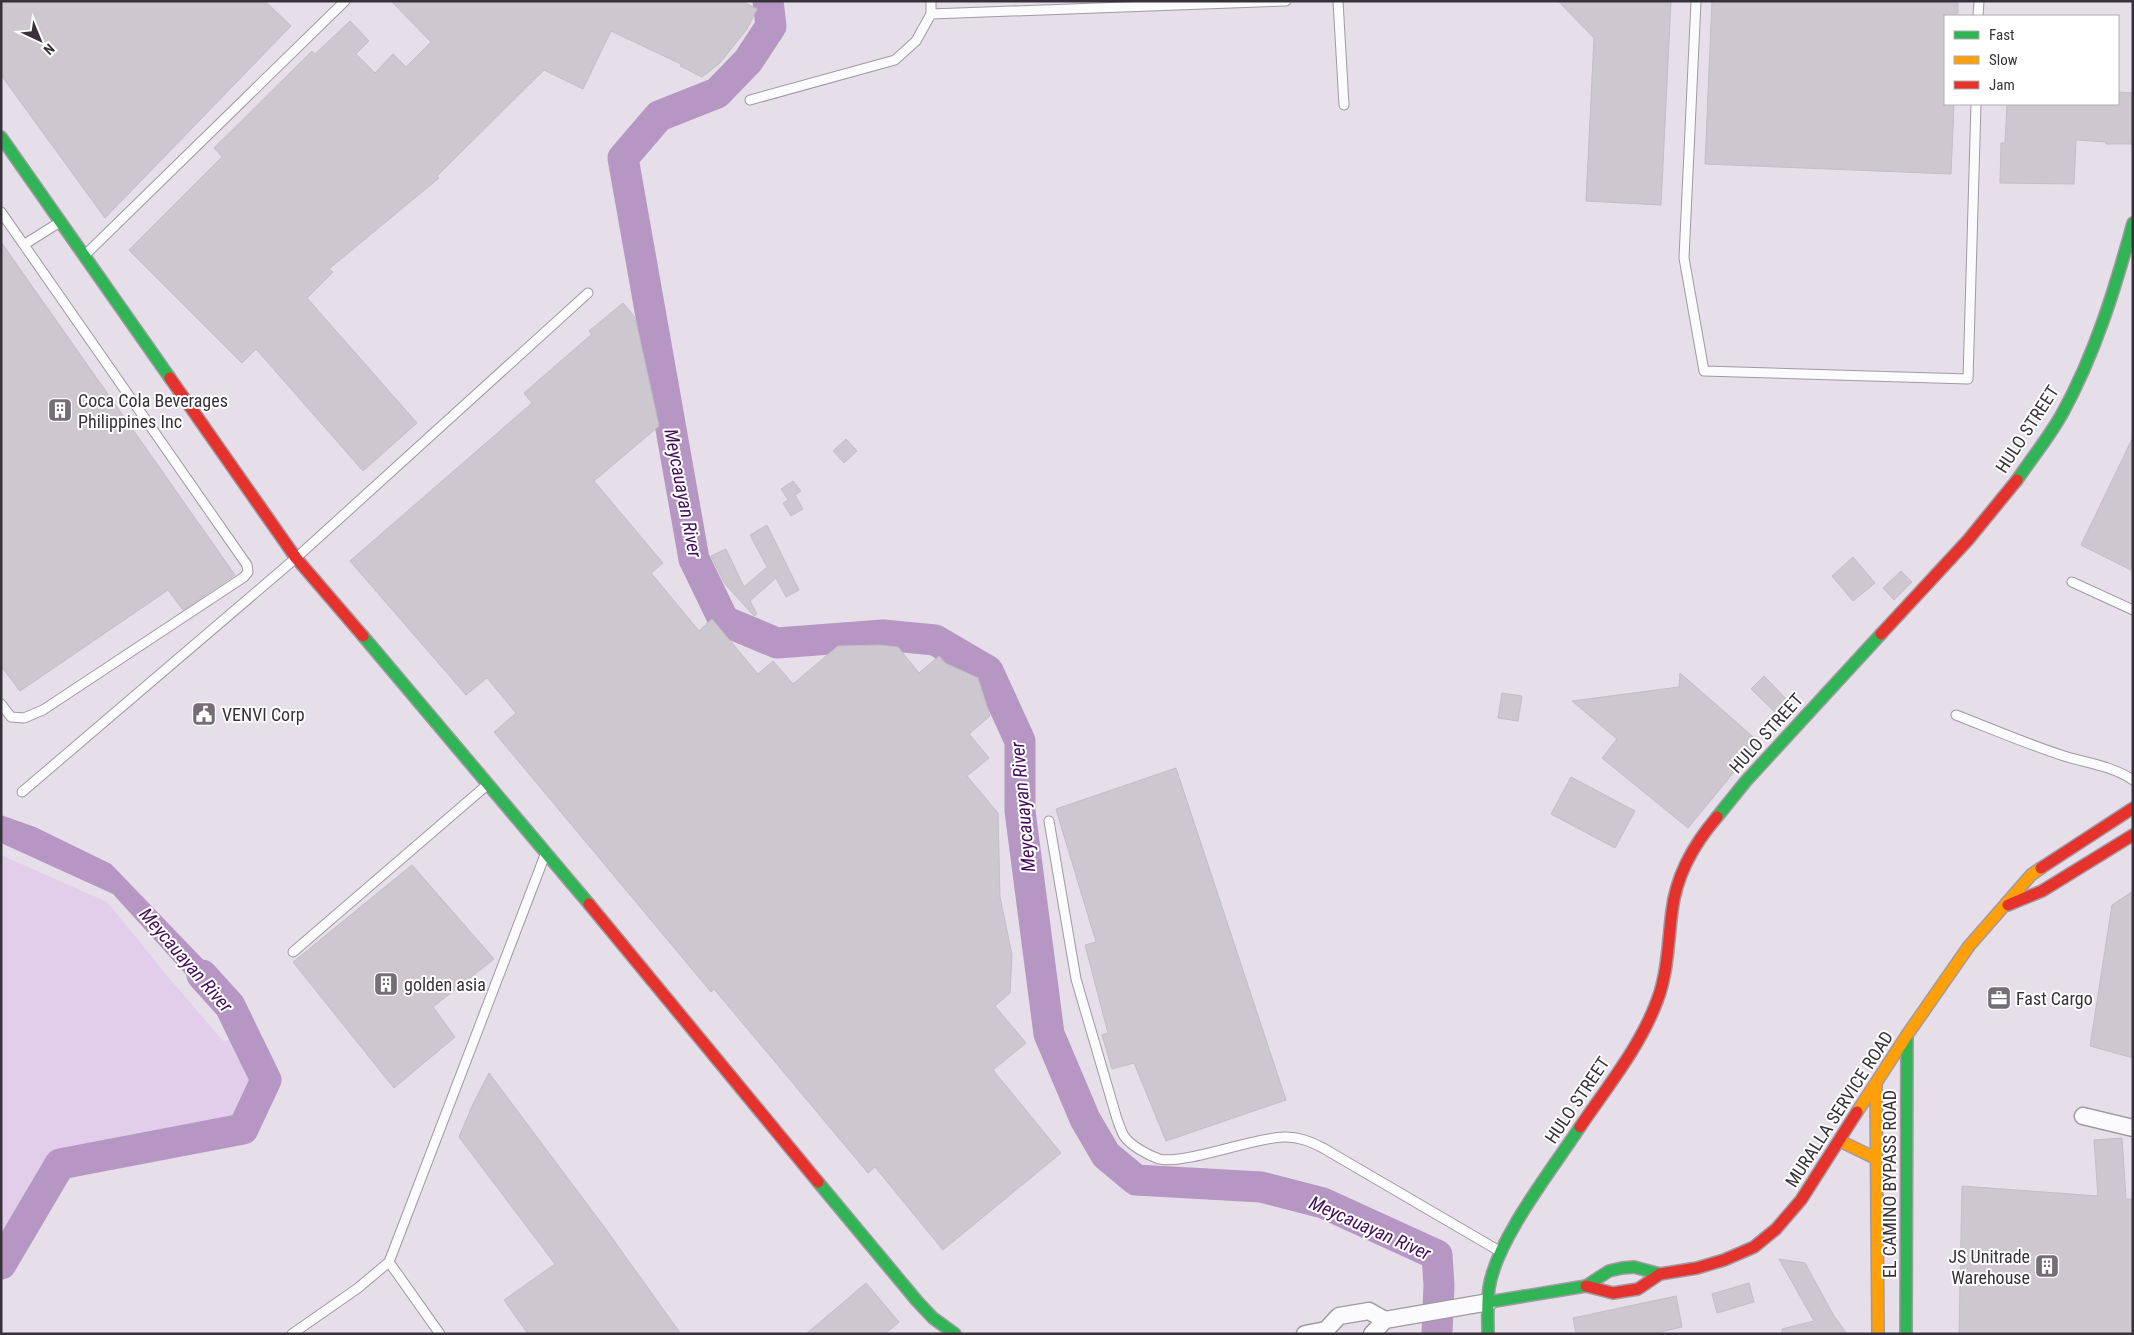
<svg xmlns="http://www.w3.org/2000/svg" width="2134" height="1335" font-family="'Roboto Condensed',sans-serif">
	<rect width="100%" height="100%" fill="#e6dee9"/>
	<path fill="#e2ceeb" d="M1 855 107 902 169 978 223 1041 236 1039 256 1081 237 1121 52 1154 1 1247Z"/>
	<path fill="#b697c4" d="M1 815 35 827 111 864 242 1000 221 1013 113 894 1 843Z"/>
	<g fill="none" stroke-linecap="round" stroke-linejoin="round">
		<g stroke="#b697c4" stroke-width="31">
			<path d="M768 1 771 26 748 61 717 93 659 116 623 158 694 559 724 621 777 643 883 635 935 640 988 671 1020 741V811L1049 1034 1085 1119 1106 1155 1136 1180 1261 1187 1323 1203 1437 1255 1439 1285 1437 1334"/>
			<path d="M1 1264 60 1164 243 1129 266 1080 230 1006 202 975"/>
		</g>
	</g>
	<g fill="#cdc7cf" stroke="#c3bec6">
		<path d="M1 1H265L291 26 105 218 1 75Z"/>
		<path d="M391 1H742L757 9 747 29 720 63 702 77 680 66 681 64 611 31 583 89 544 70 437 176 439 178 329 269 333 272 307 298 417 423 363 471 256 349 242 363 129 250 222 157 214 148 312 51 315 54 350 21 369 41 356 54 375 73 393 54 406 67 431 42Z"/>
		<path d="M1558 1H1671L1661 205 1586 201 1594 38Z"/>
		<path d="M1712 1H1958V16H1945V104H1954L1951 174 1705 164Z"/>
		<path d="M2118 92 2133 93V144H2106V142L2076 140 2074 184 2000 183 2001 143H2005L2007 104H2118Z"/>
		<path d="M1 242 235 575 183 610 168 590 20 691 1 666Z"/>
		<path d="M623 303 635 317 659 426 594 481 663 563 651 573 699 631 712 619 758 674 773 661 793 684 838 646 879 645 898 647 919 673 939 656 945 663 978 678 990 716 969 734 989 758 967 776 998 813 1000 897 1012 955 1010 993 995 1006 1026 1043 993 1070 1061 1153 943 1250 875 1167 868 1173 714 989 711 992 494 732 516 713 487 678 466 695 350 561 532 403 524 393 592 334 589 331Z"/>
		<path d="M2133 437V571L2081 545Z"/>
		<path d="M846 439 857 451 844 463 833 451Z"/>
		<path d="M793 481 801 491 795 495 803 509 791 516 783 503 788 500 781 489Z"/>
		<path d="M767 525 799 590 786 597 776 578 750 601 757 614 754 616 725 584 711 556 726 549 744 587 767 567 750 535Z"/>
		<path d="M1853 557 1875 583 1853 601 1832 576Z"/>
		<path d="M1901 571 1912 582 1894 600 1883 588Z"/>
		<path d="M1680 673 1759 742 1688 828 1602 758 1617 739 1572 701 1679 687Z"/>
		<path d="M1764 676 1793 706 1781 718 1751 689Z"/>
		<path d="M1502 693 1522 696 1518 721 1498 718Z"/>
		<path d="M1176 768 1286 1100 1166 1141 1134 1063 1112 1069 1102 1035 1108 1033 1085 945 1096 942 1056 809Z"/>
		<path d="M1571 777 1635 811 1615 848 1551 814Z"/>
		<path d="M412 865 494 959 433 1007 455 1037 394 1088 293 962Z"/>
		<path d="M2133 891V1058L2090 1046 2112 905Z"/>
		<path d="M489 1073 605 1228 681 1334H528L504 1300 555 1264 459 1137 473 1104Z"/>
		<path d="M2122 1138 2126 1199H2133V1334H1959L1962 1186 2098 1196 2094 1140Z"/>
		<path d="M1779 1259 1805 1263 1834 1316 1847 1334H1782V1329L1814 1321Z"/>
		<path d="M866 1283 899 1322 885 1334H806Z"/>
		<path d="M1749 1283 1754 1302 1717 1313 1712 1294Z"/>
		<path d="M1676 1296 1682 1327 1652 1334H1576L1573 1318Z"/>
	</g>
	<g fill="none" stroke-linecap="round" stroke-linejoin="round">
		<defs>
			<g id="lane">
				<path d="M1338 1 1344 105"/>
				<path d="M1696 1 1684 258 1704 371 1968 379 1976 104"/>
				<path d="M931 14 1286 1"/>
				<path d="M1978 16 1979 1"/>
				<path d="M750 100 895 60 916 41 931 14V1"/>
				<path d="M1 212 247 565 248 572 244 577 43 710 24 718 11 717 1 704"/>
				<path d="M25 244 60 222"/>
				<path d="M85 255 345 1"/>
				<path d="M2072 582 2133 610"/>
				<path d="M1956 715C1992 729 2027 744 2064 756 2087 763 2112 766 2133 780"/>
				<path d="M22 792 296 558 588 293"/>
				<path d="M1049 821 1076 979 1117 1119C1119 1124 1121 1131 1124 1136 1131 1146 1148 1155 1159 1159 1183 1165 1253 1138 1283 1137 1298 1136 1311 1142 1323 1148L1501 1252"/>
				<path d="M293 952 487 785"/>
				<path d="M389 1262 440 1334"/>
				<path d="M292 1334 358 1288 389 1262 545 855"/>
			</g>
			<g id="street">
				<path d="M2083 1116 2133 1128"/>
				<path d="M1305 1334 1326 1330 1339 1316 1369 1311 1385 1320"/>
				<path d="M1372 1334 1385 1320 1489 1302"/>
			</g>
			<g id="fast">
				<path d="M1 137 170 378"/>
				<path d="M2017 480C2032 458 2049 437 2062 414 2095 354 2115 289 2133 223"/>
				<path d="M363 636 589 904"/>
				<path d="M1717 817 1746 781 1881 634"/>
				<path d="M818 1182 917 1301 933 1318 955 1334"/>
				<path d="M1489 1302 1586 1286 1609 1271 1622 1268 1634 1267 1660 1274"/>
				<path d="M1488 1334C1488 1319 1487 1302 1489 1288 1496 1240 1553 1168 1580 1127"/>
				<path d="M1906 1334 1907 1035"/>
			</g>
			<g id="slow">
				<path d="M1876 1086 1878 1334"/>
				<path d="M1857 1112 1907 1035 1969 946 2031 875 2041 868"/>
				<path d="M1840 1141 1877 1159"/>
			</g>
			<g id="jam">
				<path d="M170 378 296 558 363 636"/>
				<path d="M1881 634 1968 540 2017 480"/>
				<path d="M2041 868 2133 808"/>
				<path d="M589 904 818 1182"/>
				<path d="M2008 905 2042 891 2133 835"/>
				<path d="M1580 1127C1607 1087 1640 1047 1657 1001 1668 973 1668 941 1672 911 1676 876 1694 844 1717 817"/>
				<path d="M1586 1286 1613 1293 1638 1289 1660 1274 1697 1268 1724 1260 1754 1247 1776 1229 1801 1200 1857 1112"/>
			</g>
		</defs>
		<use href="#lane" stroke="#a09aa2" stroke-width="11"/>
		<use href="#street" stroke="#a09aa2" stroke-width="19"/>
		<use href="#fast" stroke="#a09aa2" stroke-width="14"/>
		<use href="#slow" stroke="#a09aa2" stroke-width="14"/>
		<use href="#jam" stroke="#a09aa2" stroke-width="14"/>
		<use href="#lane" stroke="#fbfafc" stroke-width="9"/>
		<use href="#street" stroke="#fbfafc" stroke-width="16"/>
		<use href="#fast" stroke="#30b455" stroke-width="11"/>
		<use href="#slow" stroke="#ff9f0a" stroke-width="11"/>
		<use href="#jam" stroke="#e5322d" stroke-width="11"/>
	</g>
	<defs>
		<symbol id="building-square" viewBox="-11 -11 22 22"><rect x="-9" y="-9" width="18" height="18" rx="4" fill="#746e77" stroke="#fff"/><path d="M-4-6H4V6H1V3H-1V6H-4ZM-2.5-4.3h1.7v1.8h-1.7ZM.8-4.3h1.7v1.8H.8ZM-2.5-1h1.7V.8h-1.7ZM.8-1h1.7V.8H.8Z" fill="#fff"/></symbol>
		<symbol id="civic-square" viewBox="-11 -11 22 22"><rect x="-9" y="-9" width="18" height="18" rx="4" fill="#746e77" stroke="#fff"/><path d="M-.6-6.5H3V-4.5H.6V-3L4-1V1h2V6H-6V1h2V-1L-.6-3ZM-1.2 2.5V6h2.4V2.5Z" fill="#fff"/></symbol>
		<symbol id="office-square" viewBox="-11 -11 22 22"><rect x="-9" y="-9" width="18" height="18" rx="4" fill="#746e77" stroke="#fff"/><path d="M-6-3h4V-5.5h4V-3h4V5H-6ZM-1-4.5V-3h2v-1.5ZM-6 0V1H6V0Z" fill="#fff"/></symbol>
	</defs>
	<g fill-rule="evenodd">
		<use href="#building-square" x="46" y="396" width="28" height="28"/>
		<use href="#civic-square" x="190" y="700" width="28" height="28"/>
		<use href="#building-square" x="372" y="970" width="28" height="28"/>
		<use href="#office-square" x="1985" y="984" width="28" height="28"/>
		<use href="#building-square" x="2033" y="1252" width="28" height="28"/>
	</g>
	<g text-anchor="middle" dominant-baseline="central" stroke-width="4" stroke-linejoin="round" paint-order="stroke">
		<g font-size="18" fill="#37323a" stroke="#fff" text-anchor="start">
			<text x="78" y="400">Coca Cola Beverages<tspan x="78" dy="21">Philippines Inc</tspan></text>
			<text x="222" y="714">VENVI Corp</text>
			<text x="404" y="984">golden asia</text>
			<text x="2016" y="998">Fast Cargo</text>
			<text x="2030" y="1256" text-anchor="end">JS Unitrade<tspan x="2030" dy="21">Warehouse</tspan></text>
		</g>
		<g font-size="18" fill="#37323a" stroke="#fff">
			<text transform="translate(2027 429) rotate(-57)">HULO STREET</text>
			<text transform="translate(1766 733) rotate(-48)">HULO STREET</text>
			<text transform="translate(1577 1100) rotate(-56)">HULO STREET</text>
			<text transform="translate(1839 1109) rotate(-57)">MURALLA SERVICE ROAD</text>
			<text transform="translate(1889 1184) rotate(-90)">EL CAMINO BYPASS ROAD</text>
		</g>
		<g font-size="19" font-style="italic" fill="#440d58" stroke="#fff">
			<text transform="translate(683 493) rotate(79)">Meycauayan River</text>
			<text transform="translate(1023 807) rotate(-95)">Meycauayan River</text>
			<text transform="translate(186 960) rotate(49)">Meycauayan River</text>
			<text transform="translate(1370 1228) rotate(24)">Meycauayan River</text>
		</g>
	</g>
	<rect width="2134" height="1335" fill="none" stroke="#37323a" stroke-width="5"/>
	<rect x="1944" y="15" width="175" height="90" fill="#ffffff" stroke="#afadb0"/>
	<rect x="1954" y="31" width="25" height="8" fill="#30b455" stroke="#afadb0"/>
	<text x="1989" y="40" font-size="15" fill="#37323a">Fast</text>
	<rect x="1954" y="56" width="25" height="8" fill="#ff9f0a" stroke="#afadb0"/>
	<text x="1989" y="65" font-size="15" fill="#37323a">Slow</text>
	<rect x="1954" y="81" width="25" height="8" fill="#e5322d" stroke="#afadb0"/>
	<text x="1989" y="90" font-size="15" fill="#37323a">Jam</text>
	<g transform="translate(40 40) rotate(136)" stroke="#ffffff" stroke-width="4" paint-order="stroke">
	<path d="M0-4L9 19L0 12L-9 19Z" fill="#37323a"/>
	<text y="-8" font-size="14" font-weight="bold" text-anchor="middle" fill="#37323a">N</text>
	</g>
</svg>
